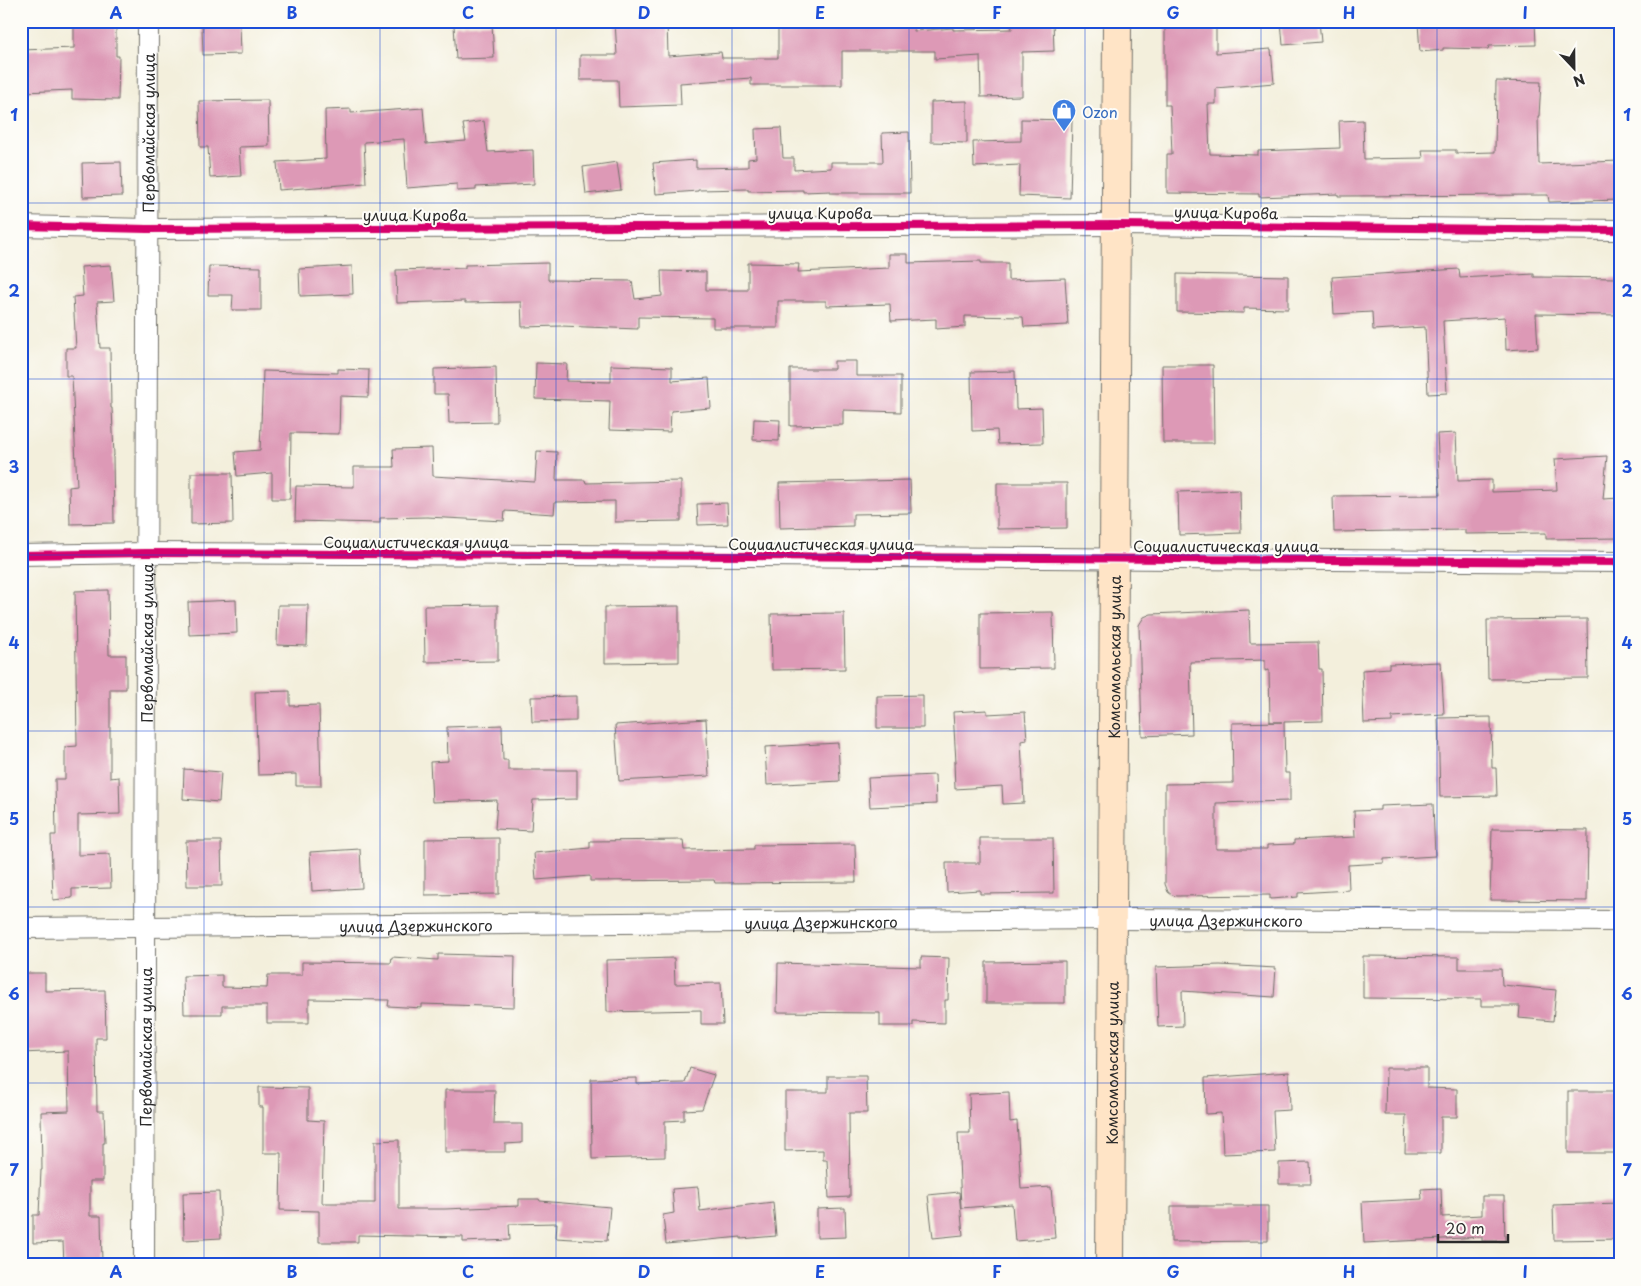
<svg xmlns="http://www.w3.org/2000/svg" width="1641" height="1286" font-family="'Playpen Sans',sans-serif">
	<rect width="100%" height="100%" fill="#fdfcf7"/>
	<filter id="ink" filterUnits="userSpaceOnUse"><feTurbulence type="fractalNoise" baseFrequency=".02" numOctaves="2"/><feDisplacementMap in="SourceGraphic" scale="10" xChannelSelector="R" yChannelSelector="G"/><feConvolveMatrix kernelMatrix="1 2 1 2 8 2 1 2 1" color-interpolation-filters="sRGB"/></filter>
	<filter id="wash" filterUnits="userSpaceOnUse"><feTurbulence type="fractalNoise" baseFrequency=".0096" numOctaves="4" result="noise"/><feDisplacementMap in="SourceGraphic" scale="20" xChannelSelector="R" yChannelSelector="G"/><feGaussianBlur stdDeviation="1.12" result="paint"/><feColorMatrix in="noise" values="0 0 0 0 0 0 0 0 0 0 0 0 0 0 0 0 0 1.4 0 .05"/><feComposite in="paint" operator="in"/></filter>
	<g filter="url(#wash)">
		<rect width="100%" height="100%" fill="#f3efdc"/>
		<g id="blocks">
			<g fill="#dd99b6">
				<path d="M74 21H116V56H119L118 100 72 99V90L24 92 22 50 74 48Z"/>
				<path d="M615 21H667L668 56 721 52 722 58H778V25H823V21H914V31L953 28V30L1012 29 1011 21H1053L1054 51 1022 52V96L981 97 980 56 935 59V51H842V85H751V78L680 83 681 105 619 107 618 80H580V55H617Z"/>
				<path d="M1281 21H1319L1321 42 1283 45Z"/>
				<path d="M1448 21 1512 23V21H1535L1536 45 1489 46 1488 49 1443 48V50L1420 52 1418 23Z"/>
				<path d="M492 23 494 58 456 59 454 25Z"/>
				<path d="M240 24 241 54 203 55 202 26Z"/>
				<path d="M1216 27V53L1271 49 1274 83 1216 88V104H1208L1210 154 1258 155V151L1340 148 1339 121 1363 120 1364 159 1423 158 1422 150H1456V153L1495 152 1496 81 1541 82 1539 116H1538L1539 164 1620 161V200L1549 202 1548 195 1338 196V194L1259 197V194L1167 193V154H1172L1170 105H1165V28Z"/>
				<path d="M268 100 269 146 239 147 241 176 210 178 208 147H200L199 101Z"/>
				<path d="M967 101V143L931 142V102Z"/>
				<path d="M423 108 426 144 466 141 463 124 484 121 488 152 533 150 534 184 476 187V190L457 191V184L407 188 404 139 364 142 366 183 279 190 277 162 326 159 325 110 351 109V113Z"/>
				<path d="M1021 119 1072 120 1070 198 1019 196 1020 165 974 167 973 142 1021 141Z"/>
				<path d="M781 128 783 158H794V170L831 168V162H883L882 133 909 132 910 193H831V191L803 192V190L748 191V189L698 190V191L656 194 653 163 696 160V168L748 167V159L756 158 755 129Z"/>
				<path d="M121 162 122 196 83 197 82 163Z"/>
				<path d="M617 162 621 190 586 194 583 167Z"/>
				<path d="M889 254H908V263L981 261V263H1008V280L1065 278 1068 325 1024 327 1023 317 965 316V327L936 329V319L891 321 890 304 826 306V301H778V328H713V318L638 317V329L561 326 522 327 521 302 465 303V301L397 303 396 270 465 268V265L548 263V280L632 281 635 299 662 296 661 271 706 272V290H748V263L799 264 798 272 889 268Z"/>
				<path d="M111 265 114 301 97 302 100 348H110L111 408H112L114 456H113L114 523 70 524 69 487 77 486 72 376H66V348H76L73 297 83 296 81 267Z"/>
				<path d="M209 266 261 267V310H232L233 295H208Z"/>
				<path d="M352 266 353 294 300 296 299 269Z"/>
				<path d="M1459 269 1460 278 1534 274V277L1620 278V315L1536 314 1538 348 1506 350 1505 317 1443 321 1447 393 1428 394 1425 327 1373 330 1372 312 1334 314 1332 277Z"/>
				<path d="M1177 274 1288 276V309L1244 308V313L1177 312Z"/>
				<path d="M834 361H856V376H901V412L843 410V425L790 426V369H834Z"/>
				<path d="M536 363 567 364 566 381 611 382V365L672 367V381L709 378 711 408 671 411 670 432 609 430 610 401 535 399Z"/>
				<path d="M1162 365H1213L1214 443H1163Z"/>
				<path d="M496 367 497 422 449 423 448 394H434V369Z"/>
				<path d="M338 369 369 370 368 397 340 396 339 434 291 433 290 499H272V473L237 476 235 452 260 450 263 371 338 373Z"/>
				<path d="M1015 371 1016 409 1042 408 1043 443 998 444 997 430 972 431 971 372Z"/>
				<path d="M754 419 780 420 779 441 753 440Z"/>
				<path d="M1456 433 1458 481 1492 480V492L1557 490 1555 459 1607 456 1603 499 1620 498V538L1546 539V533L1465 534V530L1334 532 1333 496 1440 495 1437 434Z"/>
				<path d="M432 448 433 476 535 482 537 451 557 452 556 480H585L586 483 681 481V521L615 522V501L555 502 554 514 505 511 504 521 427 517 380 518V523L295 521 296 486 354 487V467H394L393 449Z"/>
				<path d="M191 473H232L233 523 191 524Z"/>
				<path d="M910 480 911 513 853 514V526L780 528 779 483Z"/>
				<path d="M997 483H1067V528L997 529Z"/>
				<path d="M1240 490 1241 533 1179 535 1178 492Z"/>
				<path d="M727 503 728 524 698 525 697 504Z"/>
				<path d="M108 590 109 655H126V689H110V778L119 777 120 814 78 815V855L110 854 111 888 72 889V898L53 900 51 835H56L55 779H65V747L77 746 75 591Z"/>
				<path d="M236 600 237 633 189 635 188 602Z"/>
				<path d="M278 605H308L307 646 277 645Z"/>
				<path d="M498 605V661L425 662 424 606Z"/>
				<path d="M679 606V662L605 663V607Z"/>
				<path d="M1249 610 1250 643 1318 642 1319 669H1322L1323 721 1284 722 1285 773H1290V801L1216 803V849H1267V845L1294 844V840L1355 837 1354 811 1380 810V806L1433 804 1435 856 1384 859V863L1348 865 1349 890 1298 893V897L1270 899V895L1177 896 1172 895 1168 892 1165 884V784L1233 783 1232 723 1282 722H1270L1269 670 1265 671V660L1190 662 1192 734 1142 736 1139 625 1144 617 1151 614Z"/>
				<path d="M1053 612 1054 668 980 669V613Z"/>
				<path d="M844 613 845 669 772 670 771 614Z"/>
				<path d="M1587 619 1588 678 1488 679 1487 620Z"/>
				<path d="M1441 662 1444 714 1392 717V722L1364 723 1362 670 1389 668V664Z"/>
				<path d="M290 691V706L319 705 321 786H296V774L258 775 255 692Z"/>
				<path d="M923 695V728H877V696Z"/>
				<path d="M576 696V721L532 722 531 697Z"/>
				<path d="M987 710V714L1025 712 1027 740 1021 741 1024 803 1003 804 1002 786 955 789 954 762H956L953 712Z"/>
				<path d="M1491 717 1492 768H1496L1497 796 1440 797 1438 718Z"/>
				<path d="M706 719 709 776 619 781 615 725Z"/>
				<path d="M502 725 503 760H508V770H577V799L533 800 531 831 495 829 497 800 432 802 430 762 448 761 447 727Z"/>
				<path d="M838 743 840 781 767 785 765 747Z"/>
				<path d="M184 769 221 772 219 802 183 799Z"/>
				<path d="M935 775 936 804 870 807 868 778Z"/>
				<path d="M1492 829 1588 830 1587 901 1490 900Z"/>
				<path d="M499 838V894L425 895V839Z"/>
				<path d="M980 838H1053L1054 893 980 894V890L947 892 946 863H980Z"/>
				<path d="M683 840 684 850 754 849V845L855 844 856 882 715 883 714 880 590 881V876L536 880 534 853 590 848V841Z"/>
				<path d="M186 841H221L222 886H187Z"/>
				<path d="M360 849 362 888 312 891 310 852Z"/>
				<path d="M438 954 515 956 514 1007 422 1004V1008L388 1006 389 1000 309 999V1023H267V1006H222V1014H184L183 976 222 975V987L267 988 268 975H302V962L391 963 392 957 438 960Z"/>
				<path d="M1363 956 1459 957V969H1501L1502 985 1556 990 1553 1021 1519 1018 1520 1006H1481V999L1363 998Z"/>
				<path d="M921 957 949 958 948 1000H945V1023L913 1022V1026H880V1013L777 1012 778 963 921 967Z"/>
				<path d="M674 958 675 984 721 983 723 1024H701V1010L607 1012 606 960Z"/>
				<path d="M1065 961V1003H986V962Z"/>
				<path d="M1220 965 1276 968 1274 997 1182 991 1183 1026 1158 1027 1156 967Z"/>
				<path d="M21 973H45V991L105 990 106 1038H96L97 1111H104L105 1143H103V1181H90V1216H101L102 1265H64L63 1242 33 1243V1215H39L41 1170H42L41 1112 69 1111 68 1051 21 1053Z"/>
				<path d="M690 1068 714 1075 702 1109 684 1110V1120L665 1121V1157L592 1159 591 1079 637 1078V1084L685 1083Z"/>
				<path d="M1386 1068H1427V1088L1457 1089V1117H1441V1153H1405L1406 1115H1385Z"/>
				<path d="M1289 1072 1290 1110 1273 1111 1275 1152 1223 1154 1221 1113 1206 1114 1205 1078Z"/>
				<path d="M828 1076H866L867 1113H849L850 1197 829 1198 827 1160H823V1150L785 1151V1092H828Z"/>
				<path d="M259 1087 308 1088V1120L324 1121 322 1203H375V1141L399 1140V1209H445L519 1206V1199H539L540 1201 610 1207 607 1241 556 1238 557 1223 509 1224 510 1240 463 1242V1237L358 1235V1242H319V1211L280 1210 281 1153H263V1107H259Z"/>
				<path d="M445 1090H495L494 1124H522V1143L505 1144V1152H445Z"/>
				<rect x="1568" y="1091" width="52" height="62"/>
				<path d="M1009 1092 1010 1122 1017 1121 1021 1189 1051 1187 1055 1238 1015 1241 1012 1204 961 1208 958 1133H970L969 1094Z"/>
				<path d="M1310 1162 1311 1184H1279V1163Z"/>
				<path d="M698 1187 700 1211 773 1202 776 1236 741 1239V1237L666 1244 663 1215 674 1213 672 1189Z"/>
				<path d="M1441 1188 1442 1217 1482 1215V1196H1504L1505 1241H1482V1237L1364 1243 1362 1202 1422 1199 1421 1189Z"/>
				<path d="M219 1192 221 1238 184 1240 183 1193Z"/>
				<path d="M959 1192 963 1235 933 1238 928 1195Z"/>
				<path d="M1620 1203V1239L1554 1240 1553 1205Z"/>
				<path d="M1171 1206H1268V1241L1171 1242Z"/>
				<path d="M845 1208 846 1237 817 1238V1209Z"/>
			</g>
		</g>
	</g>
	<g filter="url(#ink)">
		<use href="#blocks" fill-opacity="0" stroke="#717069" stroke-width="1"/>
		<g fill="none" stroke-linecap="round" stroke-linejoin="round">
			<defs>
				<g id="minor">
					<path d="M21 226 147 229 1116 225 1620 230"/>
					<path d="M21 555 146 553 750 556 1620 562"/>
					<path id="s1" d="M21 928 1112 919 1620 921"/>
					<path id="s2" d="M144 1265 148 21"/>
				</g>
				<g id="secondary">
					<path id="s3" d="M1110 1265 1117 21"/>
				</g>
			</defs>
			<use href="#minor" stroke="#717069" stroke-width="22"/>
			<use href="#secondary" stroke="#717069" stroke-width="30"/>
			<use href="#minor" stroke="#fff" stroke-width="20"/>
			<use href="#secondary" stroke="#ffe4c6" stroke-width="28"/>
			<defs>
				<g id="cycleway">
					<path d="M21 226 147 229 1116 225 1620 230"/>
					<path d="M21 555 146 553 750 556 1620 562"/>
				</g>
			</defs>
			<use href="#cycleway" stroke="#fdfcf7" stroke-width="11"/>
			<use href="#cycleway" stroke="#d6006c" stroke-width="8"/>
		</g>
	</g>
	<path fill="none" stroke="#1d4ed8" stroke-width="1" stroke-opacity="0.55" d="M204 21V1265M380 21V1265M556 21V1265M732 21V1265M909 21V1265M1085 21V1265M1261 21V1265M1437 21V1265M21 203H1620M21 379H1620M21 555H1620M21 731H1620M21 907H1620M21 1083H1620"/>
	<defs>
		<symbol id="shop-pin" viewBox="-11 -11 22 30"><path d="M0 17L-7.5 6A9.5 9.5 0 1 1 7.5 6Z" fill="#3f7fe0" stroke="#fdfcf7"/><path d="M-5-2.5h2.3a2.7 3.5 0 0 1 5.4 0H5L5.5 6h-11ZM-1.5-2.5h3a1.5 2.3 0 0 0-3 0Z" fill="#fff"/></symbol>
	</defs>
	<g fill-rule="evenodd">
		<use href="#shop-pin" x="1050" y="97" width="28" height="38"/>
	</g>
	<g text-anchor="middle" dominant-baseline="central" stroke-width="4" stroke-linejoin="round" paint-order="stroke">
		<g font-size="15" fill="#366cbe" stroke="#fdfcf7" text-anchor="start">
			<text x="1082" y="111">Ozon</text>
		</g>
		<g font-size="15" fill="#2b2b2b" stroke="#fdfcf7">
			<text stroke="none"><textPath href="#s2" startOffset="1132">Первомайская улица</textPath></text>
			<text x="820" y="212">улица Кирова</text>
			<text transform="translate(1226 212) rotate(1)">улица Кирова</text>
			<text x="415" y="214">улица Кирова</text>
			<text x="416" y="541">Социалистическая улица</text>
			<text x="821" y="543">Социалистическая улица</text>
			<text x="1226" y="545">Социалистическая улица</text>
			<text stroke="none"><textPath href="#s2" startOffset="622">Первомайская улица</textPath></text>
			<text stroke="none"><textPath href="#s3" startOffset="608">Комсомольская улица</textPath></text>
			<text stroke="none"><textPath href="#s1" startOffset="1205">улица Дзержинского</textPath></text>
			<text stroke="none"><textPath href="#s1" startOffset="800">улица Дзержинского</textPath></text>
			<text stroke="none"><textPath href="#s1" startOffset="395">улица Дзержинского</textPath></text>
			<text stroke="none"><textPath href="#s2" startOffset="218">Первомайская улица</textPath></text>
			<text stroke="none"><textPath href="#s3" startOffset="202">Комсомольская улица</textPath></text>
		</g>
	</g>
	<rect width="1641" height="1286" fill="none" stroke="#fdfcf7" stroke-width="55"/>
	<g transform="translate(1574 68) rotate(158)" stroke="#fdfcf7" stroke-width="4" paint-order="stroke">
	<path d="M0-4L9 19L0 12L-9 19Z" fill="#2b2b2b"/>
	<text y="-8" font-size="14" font-weight="bold" text-anchor="middle" fill="#2b2b2b">N</text>
	</g>
	<path d="M1438 1234v8h70v-8" fill="none" stroke="#2b2b2b" stroke-width="2.5"/>
	<text x="1446" y="1234" font-size="15" fill="#2b2b2b" stroke="#fdfcf7" stroke-width="4" paint-order="stroke">20 m</text>
	<rect x="28" y="28" width="1586" height="1230" fill="none" stroke="#1d4ed8" stroke-width="2"/>
	<g font-size="16" text-anchor="middle" font-weight="bold" fill="#1d4ed8">
		<text x="116" y="19">A</text>
		<text x="292" y="19">B</text>
		<text x="468" y="19">C</text>
		<text x="644" y="19">D</text>
		<text x="820" y="19">E</text>
		<text x="997" y="19">F</text>
		<text x="1173" y="19">G</text>
		<text x="1349" y="19">H</text>
		<text x="1525" y="19">I</text>
		<text x="14" y="121">1</text>
		<text x="1627" y="121">1</text>
		<text x="14" y="297">2</text>
		<text x="1627" y="297">2</text>
		<text x="14" y="473">3</text>
		<text x="1627" y="473">3</text>
		<text x="14" y="649">4</text>
		<text x="1627" y="649">4</text>
		<text x="14" y="825">5</text>
		<text x="1627" y="825">5</text>
		<text x="14" y="1000">6</text>
		<text x="1627" y="1000">6</text>
		<text x="14" y="1176">7</text>
		<text x="1627" y="1176">7</text>
		<text x="116" y="1278">A</text>
		<text x="292" y="1278">B</text>
		<text x="468" y="1278">C</text>
		<text x="644" y="1278">D</text>
		<text x="820" y="1278">E</text>
		<text x="997" y="1278">F</text>
		<text x="1173" y="1278">G</text>
		<text x="1349" y="1278">H</text>
		<text x="1525" y="1278">I</text>
	</g>
</svg>
